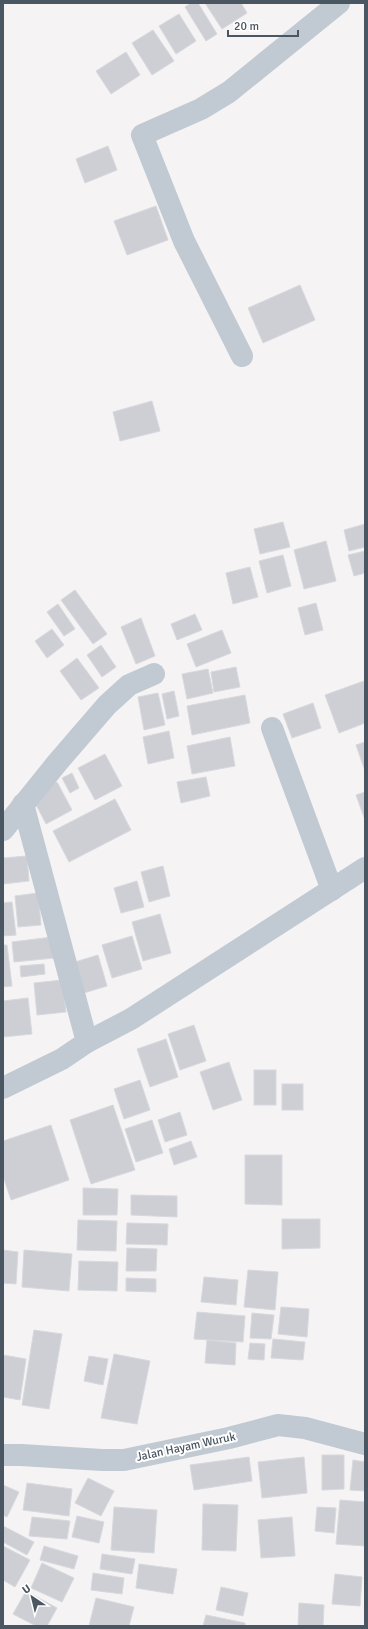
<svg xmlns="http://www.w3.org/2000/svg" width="368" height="1629" font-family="Signika,sans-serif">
	<rect width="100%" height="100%" fill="#f5f3f3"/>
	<g fill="#cdcfd5" stroke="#d7d9de">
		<path d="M191 3H198L217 34 206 41 185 7Z"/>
		<path d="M205 3H241L247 13 222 29Z"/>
		<path d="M179 14 196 41 176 54 159 26Z"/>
		<path d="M153 30 174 61 152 75 132 43Z"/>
		<path d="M126 52 140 75 111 94 96 71Z"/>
		<path d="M108 146 117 170 85 183 76 159Z"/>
		<path d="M156 206 168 240 127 255 114 221Z"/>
		<path d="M300 285 315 320 263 343 248 308Z"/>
		<path d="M152 401 160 431 120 441 113 412Z"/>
		<path d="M283 522 290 547 260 554 254 529Z"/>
		<path d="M365 524V547L349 551 344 530Z"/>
		<path d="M326 541 336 581 304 589 294 550Z"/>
		<path d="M365 551V573L354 576 348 555Z"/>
		<path d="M283 555 291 586 267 593 259 561Z"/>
		<path d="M250 567 258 597 233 604 226 573Z"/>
		<path d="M75 590 107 634 93 644 61 600Z"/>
		<path d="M316 603 323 630 305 635 298 608Z"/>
		<path d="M58 604 75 629 64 636 47 612Z"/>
		<path d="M195 614 202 630 177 640 171 624Z"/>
		<path d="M141 618 155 656 136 664 121 627Z"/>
		<path d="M52 629 64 645 47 658 35 641Z"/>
		<path d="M222 630 231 653 196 667 187 644Z"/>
		<path d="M101 645 116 667 102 677 87 655Z"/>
		<path d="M77 658 99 688 81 700 60 671Z"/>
		<path d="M236 667 240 687 214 692 211 672Z"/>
		<path d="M208 669 213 693 187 699 182 674Z"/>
		<path d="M364 681 365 723 339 733 325 695Z"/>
		<path d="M174 691 179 716 167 719 162 694Z"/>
		<path d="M158 693 165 725 144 730 138 697Z"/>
		<path d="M245 695 250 723 192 735 187 706Z"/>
		<path d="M313 703 321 728 292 738 283 714Z"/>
		<path d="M169 731 174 758 148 764 143 737Z"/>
		<path d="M230 737 235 766 192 774 187 746Z"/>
		<path d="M365 742V771L356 745Z"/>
		<path d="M105 754 122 786 95 800 78 768Z"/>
		<path d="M72 773 79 788 70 793 62 778Z"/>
		<path d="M206 777 210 796 181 803 177 782Z"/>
		<path d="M57 782 72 810 46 824 31 795Z"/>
		<path d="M365 792V820L356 795Z"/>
		<path d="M115 799 131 830 69 862 53 831Z"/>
		<path d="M27 856 29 881 3 884V858Z"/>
		<path d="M163 866 170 896 149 902 141 872Z"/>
		<path d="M137 881 144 907 121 913 114 888Z"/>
		<path d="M38 893 41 925 18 927 15 896Z"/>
		<path d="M12 902 16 935 3 936V903Z"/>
		<path d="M160 914 171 953 143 961 132 922Z"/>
		<path d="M132 936 142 969 112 978 102 945Z"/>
		<path d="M52 937 54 958 14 962 12 942Z"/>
		<path d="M3 945H7L12 986 3 987Z"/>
		<path d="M98 955 107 986 84 993 75 962Z"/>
		<path d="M44 964 45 974 21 977 20 966Z"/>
		<path d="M62 980 66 1012 37 1015 34 983Z"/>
		<path d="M28 998 32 1034 3 1037V1001Z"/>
		<path d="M194 1025 206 1061 180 1070 168 1034Z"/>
		<path d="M166 1039 178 1077 150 1087 137 1049Z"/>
		<path d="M229 1062 242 1100 213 1110 200 1072Z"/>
		<rect x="254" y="1070" width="22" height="35"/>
		<path d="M140 1080 150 1110 124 1119 114 1089Z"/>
		<rect x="282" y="1084" width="21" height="26"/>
		<path d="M113 1105 135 1170 91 1184 70 1120Z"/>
		<path d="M180 1112 187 1135 165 1142 158 1120Z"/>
		<path d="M152 1120 163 1153 136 1162 125 1129Z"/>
		<path d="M51 1125 69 1180 11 1200 3 1176V1141Z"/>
		<path d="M191 1141 197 1157 174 1165 169 1149Z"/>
		<path d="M245 1155H282V1205L245 1204Z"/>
		<path d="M83 1188 118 1189 117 1215H83Z"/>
		<path d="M131 1195 177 1196V1217L131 1215Z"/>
		<path d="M282 1219H320V1248L282 1249Z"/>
		<path d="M78 1220 117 1221 116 1251 77 1250Z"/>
		<path d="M127 1223 168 1224 167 1245 126 1244Z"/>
		<path d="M127 1248 157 1249 156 1271H126Z"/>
		<path d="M3 1250 18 1252 16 1284 3 1283Z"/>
		<path d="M24 1250 72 1254 69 1291 22 1287Z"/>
		<path d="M79 1261 118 1262 117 1291 78 1290Z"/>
		<path d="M248 1270 278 1272 275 1310 244 1307Z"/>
		<path d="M204 1277 238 1280 236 1305 201 1302Z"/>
		<path d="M126 1278 156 1279V1292L126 1291Z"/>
		<path d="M281 1307 309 1309 307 1337 278 1334Z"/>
		<path d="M197 1312 245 1316 243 1342 194 1339Z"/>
		<path d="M252 1313 274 1315 271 1339 250 1338Z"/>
		<path d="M34 1330 62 1334 49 1409 22 1405Z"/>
		<path d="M273 1339 305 1342 303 1360 271 1358Z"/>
		<path d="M207 1340 236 1343 235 1365 205 1363Z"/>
		<path d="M250 1343 265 1344 264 1360 248 1359Z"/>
		<path d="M114 1354 150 1361 137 1424 101 1418Z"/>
		<path d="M3 1355 26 1359 20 1400 3 1397Z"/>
		<path d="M89 1356 108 1359 103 1385 84 1381Z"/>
		<path d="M322 1455H344V1489L322 1490Z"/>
		<path d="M249 1457 252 1481 194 1490 190 1465Z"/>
		<path d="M304 1457 307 1493 262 1498 258 1462Z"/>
		<path d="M353 1460 365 1462V1491L350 1490Z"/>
		<path d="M88 1478 114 1491 101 1516 75 1503Z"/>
		<path d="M27 1483 72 1489 69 1516 23 1510Z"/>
		<path d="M3 1485 19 1492 7 1517 3 1515Z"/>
		<path d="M340 1500 365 1502V1546L336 1544Z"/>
		<path d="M203 1504 238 1505 236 1551 202 1550Z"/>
		<path d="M114 1507 157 1510 154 1553 111 1550Z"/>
		<path d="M317 1507 336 1508 334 1533 315 1531Z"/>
		<path d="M77 1516 104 1522 99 1543 72 1537Z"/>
		<path d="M32 1517 70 1521 67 1539 29 1536Z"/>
		<path d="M292 1517 295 1556 261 1558 258 1520Z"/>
		<path d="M3 1526 34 1542 27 1555 3 1542Z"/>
		<path d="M3 1546 30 1560 15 1587 3 1580Z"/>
		<path d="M44 1546 78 1556 74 1569 40 1560Z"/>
		<path d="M102 1554 135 1559 132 1574 100 1569Z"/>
		<path d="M42 1563 74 1578 62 1602 31 1588Z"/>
		<path d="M139 1564 177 1569 173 1594 136 1588Z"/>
		<path d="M93 1573 124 1578 122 1594 91 1590Z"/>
		<path d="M335 1574 362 1577 360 1606 332 1604Z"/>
		<path d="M221 1587 248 1593 243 1616 216 1610Z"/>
		<path d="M26 1591 57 1608 47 1626H36L13 1614Z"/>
		<path d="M96 1598 134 1607 129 1626H89Z"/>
		<path d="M299 1603 324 1605 323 1626H298Z"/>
		<path d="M206 1615 245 1623V1626H203Z"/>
	</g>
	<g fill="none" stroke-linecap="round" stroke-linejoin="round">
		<g stroke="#c1cad2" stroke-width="22">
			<path d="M242 356 184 241 142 135 201 109 229 92 339 3"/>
			<path d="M272 728 332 890"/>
			<path d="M23 804 87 1042"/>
			<path d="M3 830 57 763 107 705 129 685 154 674"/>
			<path d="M3 1088 62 1059 87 1042 131 1019 365 868"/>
		</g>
		<path stroke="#c1cad2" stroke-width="22" d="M3 1455H21L102 1460H124L229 1438 278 1425 305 1428 365 1444"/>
	</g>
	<g text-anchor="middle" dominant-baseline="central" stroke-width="4" stroke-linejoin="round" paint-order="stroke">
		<g font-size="12" fill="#4a5661" stroke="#fff">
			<text transform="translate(186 1447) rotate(-12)">Jalan Hayam Wuruk</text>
		</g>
	</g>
	<rect width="368" height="1629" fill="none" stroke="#4a5661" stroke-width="8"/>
	<g transform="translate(32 1597) rotate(325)" stroke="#ffffff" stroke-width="3" paint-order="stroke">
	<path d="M0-3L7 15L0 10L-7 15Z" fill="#4a5661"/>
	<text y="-6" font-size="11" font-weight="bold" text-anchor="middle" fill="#4a5661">U</text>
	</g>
	<path d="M228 30v6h70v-6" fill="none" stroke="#4a5661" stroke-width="2"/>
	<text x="234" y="30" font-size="12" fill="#4a5661" stroke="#ffffff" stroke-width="3" paint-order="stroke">20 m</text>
</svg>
